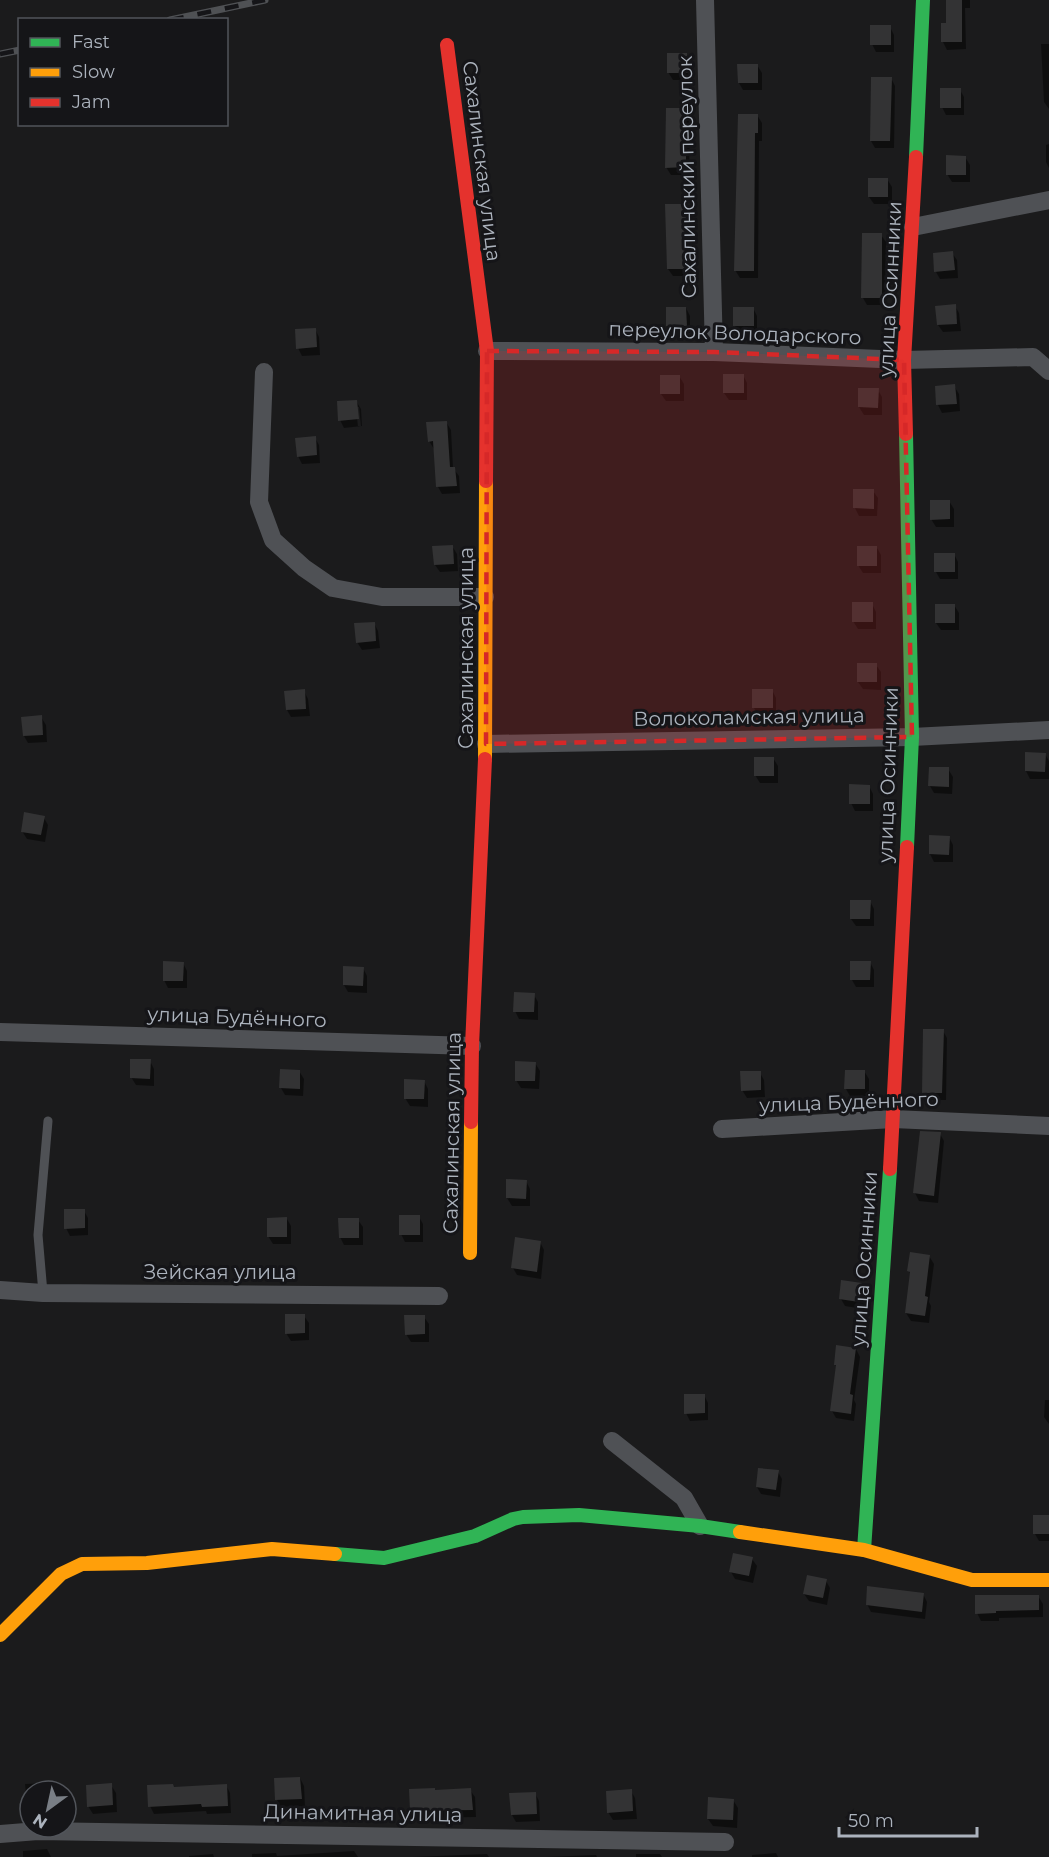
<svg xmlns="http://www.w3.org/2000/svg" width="1049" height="1857" font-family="Montserrat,sans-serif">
	<rect width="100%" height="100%" fill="#1b1b1c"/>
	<g fill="#0007" fill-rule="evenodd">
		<path d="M948 0H970V8H965L966 49 947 50 943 42 948 24Z"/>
		<path d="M890 27 894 35V52H876L872 44Z"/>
		<path d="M1041 44H1049V109L1044 102Z"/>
		<path d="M687 55 691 62V80H673L668 72Z"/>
		<path d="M757 65 762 73V90H743L739 83Z"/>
		<path d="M891 78 895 86 894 148H875L871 141Z"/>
		<path d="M960 90 964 97V115H946L942 107Z"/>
		<path d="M685 110 690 117 689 175H671L666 167Z"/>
		<path d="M757 115 762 123V141H759L758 278H740L735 270Z"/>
		<path d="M1049 144V168L1046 162V145Z"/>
		<path d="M965 157 970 165V182H952L947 174Z"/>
		<path d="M887 179 892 187V204H874L869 197Z"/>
		<path d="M685 206 689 213 691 276H673L668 269Z"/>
		<path d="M881 235 886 242 885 305H867L863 298Z"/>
		<path d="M952 253 957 260 958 278 940 279 936 272Z"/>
		<path d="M955 306 959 313 961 331 943 332 938 325Z"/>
		<path d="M686 308 690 316V333H672L667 326Z"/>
		<path d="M753 308 757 316V333H739L735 326Z"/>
		<path d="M315 329 319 337 320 355 302 356 298 348Z"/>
		<path d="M743 375 747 383V400H729L724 393Z"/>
		<path d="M679 376 684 384V401H666L661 394Z"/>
		<path d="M954 386 959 394 960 411 942 413 938 405 936 388Z"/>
		<path d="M878 390 882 397V415H864L859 407Z"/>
		<path d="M356 401 361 409 362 426 344 428 340 420ZM356 407H359L361 426 358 427Z"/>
		<path d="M446 422 451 430 453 468 459 476 460 493 442 494 438 487 434 449 429 441Z"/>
		<path d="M315 438 319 445 320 463 302 464 298 456Z"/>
		<path d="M855 491H873L878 498 877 516H859L855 508Z"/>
		<path d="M949 501 954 509V527H936L931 519Z"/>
		<path d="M452 546 457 554 458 571 440 572 435 565Z"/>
		<path d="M877 548 881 555V573H863L858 565Z"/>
		<path d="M954 554 958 562V579H940L936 572Z"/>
		<path d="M872 604 876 612V629H858L853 621Z"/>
		<path d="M954 605 959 613V630H941L936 623Z"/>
		<path d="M374 623 378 631 380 648 362 650 357 642Z"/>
		<path d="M876 665 881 672V690L863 689 858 682Z"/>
		<path d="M772 690 776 698V715H758L754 708Z"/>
		<path d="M304 691 308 699 310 716 291 717 287 710Z"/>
		<path d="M41 717 46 725 47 742 28 743 24 736Z"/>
		<path d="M1027 754H1045L1049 761V779H1030L1026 771Z"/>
		<path d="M773 758 778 766V783H760L755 775Z"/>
		<path d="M948 769 953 777 952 794 934 793 930 786Z"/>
		<path d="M869 786 873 794V811H855L851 803Z"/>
		<path d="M44 818 48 825 45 842 27 839 22 831Z"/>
		<path d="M949 837 953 845V862H934L930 854Z"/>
		<path d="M870 901 874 909V926H856L851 919Z"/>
		<path d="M870 962 874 970V987H856L852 980Z"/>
		<path d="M183 963 187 971V988H168L164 980Z"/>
		<path d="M363 968 367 976V993L348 992 344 985Z"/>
		<path d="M534 995 538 1002V1020L519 1019 515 1011Z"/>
		<path d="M943 1031 947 1038 946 1100H928L923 1092Z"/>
		<path d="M150 1061 154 1069V1086L136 1085 131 1077Z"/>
		<path d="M535 1063 540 1071 539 1089 521 1088 516 1080Z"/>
		<path d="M299 1071 304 1079 303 1096 285 1095 281 1088Z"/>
		<path d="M864 1071 869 1079V1096H850L846 1089Z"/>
		<path d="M760 1073 764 1080 765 1097 747 1098 742 1090Z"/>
		<path d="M424 1081 428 1089V1107L410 1106 405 1098Z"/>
		<path d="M940 1134 944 1141 938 1203 919 1201 915 1193Z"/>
		<path d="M526 1181 530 1189V1206H512L507 1198Z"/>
		<path d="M84 1211 88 1218V1235L70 1236 66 1228Z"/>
		<path d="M419 1217 423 1224V1242H405L401 1234Z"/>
		<path d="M287 1219 291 1226V1244H273L268 1236Z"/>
		<path d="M358 1220 363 1227V1245H344L340 1237Z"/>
		<path d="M540 1242 544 1250 541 1279 517 1275 513 1268Z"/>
		<path d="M929 1256 934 1264 929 1302 931 1306 929 1323 911 1321 906 1313 911 1275 909 1271Z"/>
		<path d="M861 1284 865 1292 863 1309 845 1306 841 1299Z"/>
		<path d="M304 1316 309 1323V1340L291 1341 286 1333Z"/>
		<path d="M424 1317 429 1324V1342H411L406 1334Z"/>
		<path d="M856 1349 860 1357 854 1400 856 1404 854 1421 836 1418 832 1411 837 1368 835 1364Z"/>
		<path d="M704 1395 708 1403V1420L690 1421 686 1413Z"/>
		<path d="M1045 1400H1049V1424L1044 1417Z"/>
		<path d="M778 1472 782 1479 780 1497 761 1494 757 1487Z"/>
		<path d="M1049 1516V1541H1039L1035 1534Z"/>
		<path d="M752 1559 757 1566 753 1583 735 1579 731 1572Z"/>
		<path d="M826 1581 830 1588 827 1605 809 1601 804 1594Z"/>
		<path d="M923 1594 927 1602 925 1619 871 1612 867 1604Z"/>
		<path d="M1038 1596 1043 1604V1617L999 1618V1621H981L977 1613Z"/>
		<path d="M300 1778 304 1786 305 1806 281 1807 277 1800Z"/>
		<path d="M49 1783 54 1791H30V1810L27 1804 25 1784Z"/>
		<path d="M111 1785 116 1793 117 1812 93 1814 88 1806Z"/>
		<path d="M226 1785 230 1793 231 1813 207 1814 206 1811 154 1814 150 1806 174 1788Z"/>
		<path d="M470 1790 475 1797 476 1817 416 1818 412 1811Z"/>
		<path d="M631 1791 635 1798 637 1819 613 1820 608 1812Z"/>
		<path d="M535 1793 539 1801 540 1821 516 1822 512 1815Z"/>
		<path d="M733 1800 738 1808 737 1828 713 1826 708 1819Z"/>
		<path d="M47 1849 51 1857H23V1851Z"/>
		<path d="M354 1851 358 1857H252V1854L276 1853 277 1856Z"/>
		<path d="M776 1853 778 1857H752V1855Z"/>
		<path d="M213 1854 214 1857H189V1856Z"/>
		<path d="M487 1854 489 1857H413Z"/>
		<path d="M636 1854H660L662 1857H636Z"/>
		<path d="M596 1855 597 1857H546Z"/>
	</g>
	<g fill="#333334">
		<path d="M946 0H962V42H941V23H946Z"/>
		<rect x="870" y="25" width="21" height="20"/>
		<path d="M667 53H687L688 73H667Z"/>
		<path d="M737 64H758V83H738Z"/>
		<path d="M871 77H892L890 141H870Z"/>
		<rect x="940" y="88" width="21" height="20"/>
		<path d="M666 108H686V167L665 168Z"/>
		<path d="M738 114H758V133H755L754 271H734Z"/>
		<path d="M946 155 966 156V175H946Z"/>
		<rect x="868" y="178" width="20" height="19"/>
		<path d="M665 204H686L687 269H667Z"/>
		<path d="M862 233H882V298H861Z"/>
		<path d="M953 251 955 270 934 272 933 253Z"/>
		<path d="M956 304 957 324 937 325 935 306Z"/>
		<path d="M666 307H686L687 326H666Z"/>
		<rect x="733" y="307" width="21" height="19"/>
		<path d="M316 328 317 347 296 349 295 329Z"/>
		<rect x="723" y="374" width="21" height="19"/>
		<rect x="660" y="375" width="20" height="19"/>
		<path d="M955 384 957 404 936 405 935 386Z"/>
		<path d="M858 388H879L878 408 858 407Z"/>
		<path d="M357 400 359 419 338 421 337 401Z"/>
		<path d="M447 421 450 467H455L457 486 436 487 433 441 428 442 426 422Z"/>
		<path d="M316 436 317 455 297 457 295 438Z"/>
		<path d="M853 489H874V509L853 508Z"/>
		<path d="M930 500H950V519L930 520Z"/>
		<path d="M453 545 454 564 434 565 432 546Z"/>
		<rect x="857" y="546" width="20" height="20"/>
		<rect x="934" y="553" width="21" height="19"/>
		<rect x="852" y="602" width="21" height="20"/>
		<rect x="935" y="604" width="20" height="19"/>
		<path d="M375 622 376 641 356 643 354 623Z"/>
		<rect x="857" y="663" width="20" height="19"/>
		<path d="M305 689 306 709 286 710 284 691Z"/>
		<rect x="752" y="689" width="21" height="19"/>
		<path d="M42 715 43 735 23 736 21 717Z"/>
		<path d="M1025 752 1046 753 1045 772 1025 771Z"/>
		<rect x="754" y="757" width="20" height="19"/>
		<path d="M929 767H949V787L928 786Z"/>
		<path d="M849 784 870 785V804H849Z"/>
		<path d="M24 812 45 816 41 835 21 832Z"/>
		<path d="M929 835 950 836 949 855 929 854Z"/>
		<path d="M850 900H871L870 919H850Z"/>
		<path d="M163 961 184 962 183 981H163Z"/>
		<path d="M850 961H871L870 980H850Z"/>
		<path d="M343 966 364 967 363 986 343 985Z"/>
		<path d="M514 992 535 993 534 1012H513Z"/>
		<path d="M923 1029H944L942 1093H922Z"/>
		<path d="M130 1059H151L150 1079 130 1078Z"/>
		<path d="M515 1061 536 1062 535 1081H515Z"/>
		<path d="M280 1069 300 1070V1089L279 1088Z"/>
		<path d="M845 1070H865V1089H844Z"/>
		<path d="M740 1071H761V1090L741 1091Z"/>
		<path d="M404 1079 425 1080 424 1099H404Z"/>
		<path d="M920 1131 941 1132 934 1196 913 1193Z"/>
		<path d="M506 1179 527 1180 526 1199 506 1198Z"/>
		<path d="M64 1209H85V1228L64 1229Z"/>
		<rect x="399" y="1215" width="21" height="20"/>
		<path d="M287 1217V1237H267V1218Z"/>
		<path d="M338 1218H359V1238H339Z"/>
		<path d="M515 1237 541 1241 537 1272 511 1268Z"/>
		<path d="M910 1252 930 1255 925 1296 928 1297 925 1316 905 1313 910 1272 907 1271Z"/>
		<path d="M841 1280 862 1283 859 1302 839 1299Z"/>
		<path d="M285 1314H305V1333L285 1334Z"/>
		<path d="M404 1315H425V1334L405 1335Z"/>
		<path d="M836 1345 856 1348 850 1394 853 1395 851 1414 830 1411 836 1365H834Z"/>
		<path d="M684 1394H705V1413L684 1414Z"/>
		<path d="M758 1468 779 1470 776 1490 756 1487Z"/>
		<rect x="1033" y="1515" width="16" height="19"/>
		<path d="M733 1553 753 1557 749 1576 729 1572Z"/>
		<path d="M807 1575 827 1579 823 1598 803 1594Z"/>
		<path d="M867 1586 924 1593 922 1612 866 1605Z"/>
		<path d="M975 1595H1039V1610L996 1611V1613L975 1614Z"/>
		<path d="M300 1777 302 1799 275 1800 274 1778Z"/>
		<path d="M112 1783 113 1805 87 1807 86 1785Z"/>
		<path d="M173 1784 174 1787 227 1784 228 1806 202 1807 201 1804 148 1807 147 1785Z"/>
		<path d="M435 1788V1790L471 1788 473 1810 410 1811 409 1789Z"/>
		<path d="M632 1789 633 1811 607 1813 606 1791Z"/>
		<path d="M536 1792 537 1814 511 1815 509 1793Z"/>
		<path d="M708 1797 734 1799 733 1820 707 1819Z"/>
	</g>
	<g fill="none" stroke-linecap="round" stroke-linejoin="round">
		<path stroke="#4f5155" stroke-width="9" d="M43 1293 38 1235 48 1121"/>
		<g stroke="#4f5155" stroke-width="18">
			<path d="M705 0 714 352"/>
			<path d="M913 227 1049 200"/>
			<path d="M487 351 714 352 904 360 1033 357 1049 371"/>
			<path d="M264 372 259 502 273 540 304 568 333 588 382 597H485"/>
			<path d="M486 744 912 737 1049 730"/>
			<path d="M0 1032 472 1046"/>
			<path d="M722 1129 893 1119 1049 1126"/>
			<path d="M0 1290 43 1293 439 1296"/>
			<path d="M612 1441 684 1498 700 1526"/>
			<path d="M0 1834 38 1831 725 1842"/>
		</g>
		<g stroke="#30b455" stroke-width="14">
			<path d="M916 157 923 0"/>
			<path d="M906 434 912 737 907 847"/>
			<path d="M864 1550 890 1169"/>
			<path d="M335 1554 384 1558 475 1536 513 1519 523 1517 579 1515 700 1526 740 1532"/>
		</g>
		<g stroke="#ff9f0a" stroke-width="14">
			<path d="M485 759 486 481"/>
			<path d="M470 1253 471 1122"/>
			<path d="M740 1532 864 1550 972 1580H1049"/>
			<path d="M0 1635 61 1574 82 1564 147 1563 272 1549 335 1554"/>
		</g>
		<g stroke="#e5322d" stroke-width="14">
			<path d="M447 45 487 351 486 481"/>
			<path d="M906 434 904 360 916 157"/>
			<path d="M471 1122 472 1046 485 759"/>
			<path d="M890 1169 907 847"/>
		</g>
		<defs>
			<g id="rail">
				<path d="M170 20 265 0"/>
				<path d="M0 54 20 50"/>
			</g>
		</defs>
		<use href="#rail" stroke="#4f5154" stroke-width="7"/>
		<use href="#rail" stroke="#151518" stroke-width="4.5" stroke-dasharray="14" stroke-linecap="butt"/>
	</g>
	<path fill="#d62828" fill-opacity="0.2" stroke="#d62828" stroke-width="4.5" stroke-dasharray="12 8" stroke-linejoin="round" d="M487 351 714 352 904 360 912 737 486 744Z"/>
	<g text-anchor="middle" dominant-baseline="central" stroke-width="6" stroke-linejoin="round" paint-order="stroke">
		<g font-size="20" fill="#acb3bd" stroke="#151518">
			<text transform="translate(482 161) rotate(83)">Сахалинская улица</text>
			<text transform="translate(687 177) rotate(-91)">Сахалинский переулок</text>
			<text transform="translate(890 289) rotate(-87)">улица Осинники</text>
			<text transform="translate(735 333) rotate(2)">переулок Володарского</text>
			<text transform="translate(466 648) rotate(-90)">Сахалинская улица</text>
			<text transform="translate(749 717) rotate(-1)">Волоколамская улица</text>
			<text transform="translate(888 775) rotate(-88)">улица Осинники</text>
			<text transform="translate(237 1017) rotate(2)">улица Будённого</text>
			<text transform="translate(849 1102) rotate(-2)">улица Будённого</text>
			<text transform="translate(452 1133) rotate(-89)">Сахалинская улица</text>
			<text transform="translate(864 1259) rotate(-86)">улица Осинники</text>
			<text x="220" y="1272">Зейская улица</text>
			<text transform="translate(363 1813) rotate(1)">Динамитная улица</text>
		</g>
	</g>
	<rect x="18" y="18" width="210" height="108" fill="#151518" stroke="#51545a" stroke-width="1.5"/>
	<rect x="30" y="38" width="30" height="9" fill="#30b455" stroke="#51545a" stroke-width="1.5"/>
	<text x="72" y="48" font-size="18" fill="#acb3bd">Fast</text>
	<rect x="30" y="68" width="30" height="9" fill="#ff9f0a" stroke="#51545a" stroke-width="1.5"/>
	<text x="72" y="78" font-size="18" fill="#acb3bd">Slow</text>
	<rect x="30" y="98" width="30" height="9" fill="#e5322d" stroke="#51545a" stroke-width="1.5"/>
	<text x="72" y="108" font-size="18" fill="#acb3bd">Jam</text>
	<g transform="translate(48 1809) rotate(213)"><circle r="28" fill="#151518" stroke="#51545a" stroke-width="1.5"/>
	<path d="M0-4.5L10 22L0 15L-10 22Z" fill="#797e85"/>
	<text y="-9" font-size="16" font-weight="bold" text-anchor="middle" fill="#acb3bd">N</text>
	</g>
	<path d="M839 1827v9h138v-9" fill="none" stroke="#acb3bd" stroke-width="3"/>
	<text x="848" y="1827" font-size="18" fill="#acb3bd" stroke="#151518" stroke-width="4.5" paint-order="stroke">50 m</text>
</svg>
